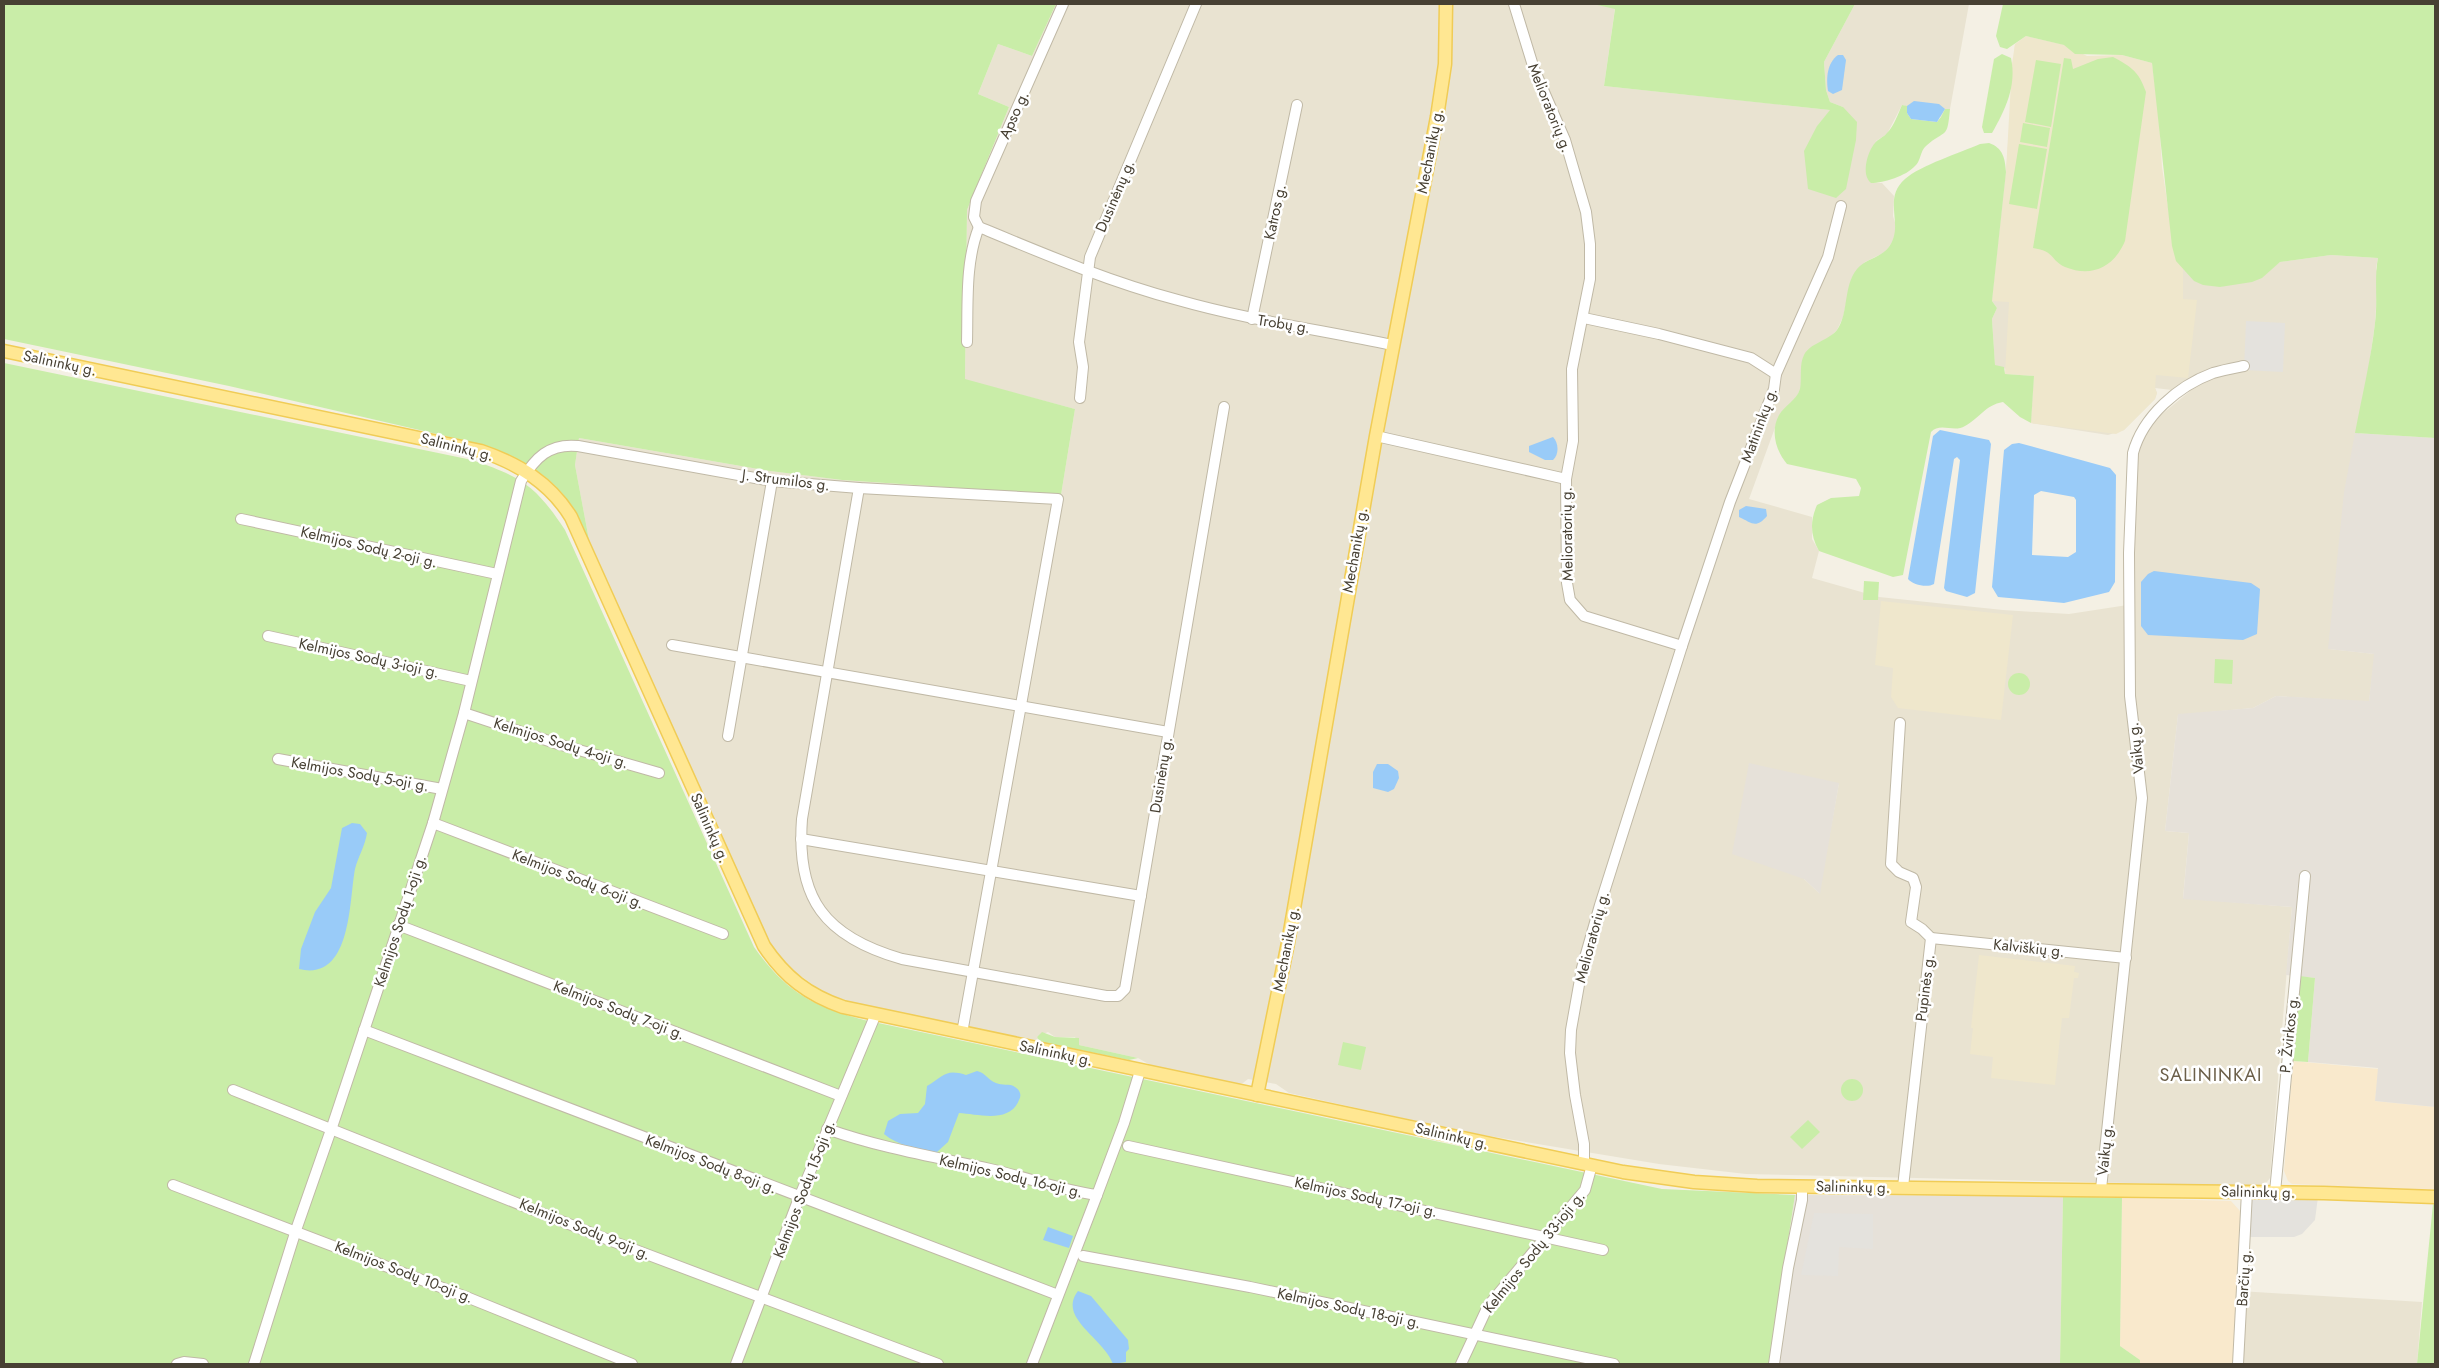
<svg xmlns="http://www.w3.org/2000/svg" width="2439" height="1368" font-family="Jost,sans-serif">
	<rect width="100%" height="100%" fill="#f4f0e4"/>
	<g fill="#e9e3d1" fill-rule="evenodd">
		<path d="M1056 4H1593L1615 8 1604 86 1831 110 1817 126 1843 107 1830 102 1826 90 1824 62 1855 4H1969L1950 109H1945L1941 117 1902 105 1887 134 1876 141 1871 183H1882L1894 196 1893 216 1897 229 1894 240 1885 252 1865 262 1852 278 1843 317 1837 330 1826 341 1810 348 1800 390 1794 401 1780 414 1749 499 1812 517V539L1819 551 1812 578 1879 597 2003 610 2069 614 2134 604 2136 488 2137 460 2140 445 2145 434 2156 419 2189 392 2155 388 2157 393 2155 399 2124 430 2108 435 2031 423 2034 376 1995 366 1992 319 1997 308 1992 301 2006 172 2015 44 2220 287 2272 268 2280 262 2331 255 2378 258 2376 268 2378 276 2375 323 2329 649 2375 654 2369 702 2276 696 2253 708 2178 715 2165 831 2189 833 2183 898 2292 907 2270 1178 2267 1182 2257 1186 1746 1174 1659 1164 1465 1132 1289 1093 1276 1084 1248 1079 1243 1083 1236 1085 1154 1067 1138 1058 1079 1045 1075 1037H1055L1048 1032 1037 1037 1040 1042 854 1004 823 992 791 969 778 955 763 932 589 540 575 465 579 438 770 471 842 480 1061 495 1075 409 965 380 967 210 1009 107 978 94 998 44 1032 56ZM1839 783 1819 893 1804 879Z"/>
		<path d="M2239 1291 2422 1302 2417 1364H2234Z"/>
	</g>
	<g fill="#f9e9cc">
		<path d="M2293 1061 2379 1069 2375 1101 2435 1107V1190L2292 1184 2288 1181 2284 1171Z"/>
		<path d="M2122 1198 2231 1201 2240 1211 2242 1215 2234 1364H2140V1360L2120 1346Z"/>
	</g>
	<g fill="#e6e1d9">
		<path d="M2355 433 2435 438V1107L2375 1101 2378 1068 2308 1062 2315 978 2286 975 2292 907 2183 899 2189 833 2165 831 2178 714 2253 708 2276 696 2369 701 2374 654 2328 649 2344 492Z"/>
		<path d="M1749 763 1839 783 1820 894 1804 879 1732 854Z"/>
		<path d="M1795 1195 2063 1196 2060 1364H1769Z"/>
	</g>
	<g fill="#efe7cc">
		<path d="M2026 36 2065 45 2087 56 2122 55 2152 63 2159 117 2162 167 2176 261 2183 267V299L2197 300 2188 378 2156 375 2155 388 2157 393 2155 399 2124 430 2116 434 2031 423 2034 376 2005 374 2009 302 1992 301 2006 172 2012 64 2015 44Z"/>
		<path d="M1881 601 2013 615 2001 720 1898 708 1891 697 1893 668 1875 665Z"/>
		<path d="M1979 955 2075 966 2074 972 2079 973 2078 978H2074L2069 1018H2062L2055 1085 1991 1078 1993 1057 1970 1054 1973 1028H1971Z"/>
	</g>
	<g fill="#c9eda8">
		<path d="M4 4H1056L1032 56 998 44 978 94 1009 107 967 210 965 379 1075 409 1061 495 842 480 770 471 579 438 575 465 589 540C583 527 577 513 569 502 545 467 506 453 467 441L229 386 4 339Z"/>
		<path d="M1593 4H1855L1824 62 1826 90 1830 102 1843 107 1857 122 1856 140 1846 189 1836 198 1808 189 1804 151 1817 126 1830 110 1604 86 1615 9Z"/>
		<path d="M2003 4H2435V438L2355 433C2362 396 2371 359 2375 323 2378 301 2374 278 2378 258L2331 255 2280 262 2262 278 2252 282 2220 287 2203 285 2194 281 2176 261 2172 246 2152 63 2122 55 2075 54 2064 45 2026 36 2007 49 2000 47 1996 36Z"/>
		<path d="M2002 54 2011 58C2017 86 2005 110 1992 133H1984L1982 127 1994 59Z"/>
		<path d="M2113 57C2132 67 2139 72 2146 92L2125 241C2114 267 2092 278 2065 267 2050 260 2055 251 2033 248L2064 58 2071 59 2073 69 2098 59Z"/>
		<path d="M2036 60 2061 64 2051 127 2025 122Z"/>
		<path d="M1902 105 1907 106V113L1911 119 1937 122 1941 117 1945 109H1950C1947 141 1946 128 1926 146 1920 151 1921 161 1915 166 1906 176 1884 183 1871 183 1861 175 1867 152 1875 143 1878 139 1884 137 1887 133 1894 126 1898 114 1902 105Z"/>
		<path d="M2023 123 2050 128 2047 147 2020 142Z"/>
		<path d="M1989 143C2003 148 2005 158 2006 172L1992 301 1997 308 1992 319 1995 365 2004 367 2005 374 2034 376 2031 423 2020 417 2003 402C1985 405 1980 418 1965 426 1954 433 1940 422 1931 432L1903 575 1893 577 1819 551C1810 535 1810 521 1817 505L1831 498 1859 496 1861 488 1856 479 1787 464C1776 451 1770 431 1779 415 1785 405 1796 401 1800 389 1802 379 1799 364 1804 355 1810 343 1828 341 1837 330 1849 313 1843 286 1857 269 1865 259 1880 258 1888 248 1906 226 1881 200 1905 179 1921 165 1960 153 1980 144Z"/>
		<path d="M2019 144 2047 149 2037 209 2009 204Z"/>
		<path d="M4 363 472 460C522 477 536 486 565 530L754 947C786 992 812 1006 864 1020L1662 1189 1795 1195 1769 1364H4Z"/>
		<path d="M1864 581 1879 582 1878 600H1863Z"/>
		<path d="M2215 659 2233 660 2232 684 2214 683Z"/>
		<circle cx="2019" cy="684" r="11"/>
		<path d="M2300 976 2315 978 2308 1062 2293 1061Z"/>
		<path d="M1042 1032 1055 1037 1079 1038V1045L1138 1058 1129 1060 1040 1042 1037 1037Z"/>
		<path d="M1343 1042 1366 1047 1361 1070 1338 1065Z"/>
		<circle cx="1852" cy="1090" r="11"/>
		<path d="M1808 1120 1820 1132 1802 1149 1790 1137Z"/>
		<path d="M2063 1196 2122 1198 2120 1346 2140 1360V1364H2060Z"/>
		<path d="M2433 1204 2435 1205V1364H2417Z"/>
	</g>
	<g fill="#e4e2dd">
		<path d="M2246 321 2285 323 2283 372 2244 370Z"/>
		<path d="M2250 1196 2318 1197 2315 1220 2302 1234 2294 1237H2249Z"/>
		<path d="M1814 1213 1873 1214V1249L1839 1247 1838 1276 1801 1275Z"/>
	</g>
	<g fill="#99cbf8" fill-rule="evenodd">
		<path d="M1838 55H1843L1846 60 1842 90 1833 94 1828 91C1826 78 1827 63 1838 55Z"/>
		<path d="M1914 101 1939 104 1945 109 1937 122 1911 119 1907 113V106Z"/>
		<path d="M1940 430 1989 440 1991 444 1975 593 1967 597 1946 591 1944 588 1960 460 1957 457 1954 459 1934 584C1927 588 1913 585 1908 579L1933 436Z"/>
		<path d="M1553 437C1559 443 1559 455 1553 460H1545L1529 452V446Z"/>
		<path d="M2019 443 2110 468 2116 475 2115 582 2109 592 2064 603 1998 597 1992 587 2004 450 2012 444ZM2041 491 2074 497 2076 500V552L2068 557 2032 555 2034 495Z"/>
		<path d="M1746 506 1766 509 1767 516C1756 529 1752 523 1739 517V510Z"/>
		<path d="M2154 571 2251 583 2260 589 2257 634 2243 640 2148 635 2141 626V582L2148 574Z"/>
		<path d="M1377 764H1388L1398 771 1399 778 1394 789 1388 792 1373 788V772Z"/>
		<path d="M352 823 360 824 367 833C365 846 358 857 355 869 349 900 352 982 299 969L301 949 315 912 331 888 342 828Z"/>
		<path d="M977 1071C986 1073 988 1080 996 1083 1002 1086 1010 1083 1015 1087 1020 1090 1022 1095 1019 1100 1010 1124 978 1114 959 1113L948 1142 937 1152C920 1151 897 1145 884 1134L888 1121 900 1114 918 1113 925 1104 927 1086C943 1077 945 1068 966 1075Z"/>
		<path d="M1048 1227 1073 1236 1069 1248 1043 1240Z"/>
		<path d="M1078 1291 1091 1296 1128 1340 1129 1349 1126 1352V1362L1113 1364C1104 1338 1057 1318 1078 1291Z"/>
	</g>
	<g fill="none" stroke-linecap="round" stroke-linejoin="round">
		<defs>
			<g id="minor">
				<path d="M1063 4 976 201 974 217 979 227C1044 254 1110 282 1178 300 1248 320 1321 330 1392 345"/>
				<path d="M1514 4 1534 69 1565 140 1586 212 1590 244V279L1572 369 1573 441 1566 479 1567 583 1570 600 1584 616 1682 646 1600 905 1582 968 1571 1030 1570 1053 1575 1095 1584 1144V1164"/>
				<path d="M1584 318 1659 334 1751 358 1776 374"/>
				<path d="M1252 319 1297 105"/>
				<path d="M967 342C968 304 965 262 979 227"/>
				<path d="M1080 398 1083 367 1079 342 1090 257 1196 4"/>
				<path d="M1376 436 1566 479"/>
				<path d="M859 488 802 819C796 899 825 937 902 959L1106 996H1118L1125 989 1224 407"/>
				<path d="M241 519 497 574"/>
				<path d="M268 636 471 681"/>
				<path d="M672 645 1168 732"/>
				<path d="M1682 646 1730 502 1774 389 1776 374 1828 257 1841 206"/>
				<path d="M464 713 558 744 659 773"/>
				<path d="M1900 723 1891 864 1899 872 1913 878 1916 887 1911 922 1922 929 1931 938 1903 1187"/>
				<path d="M728 736 772 481"/>
				<path d="M278 759 442 789"/>
				<path d="M433 823 723 934"/>
				<path d="M801 839 1141 896"/>
				<path d="M398 925 841 1096"/>
				<path d="M1931 938 2126 958"/>
				<path d="M364 1030 1058 1295"/>
				<path d="M233 1090 609 1240 938 1364"/>
				<path d="M827 1129C881 1148 935 1157 990 1169 1026 1177 1060 1190 1097 1195L1124 1123 1140 1071"/>
				<path d="M1128 1146 1603 1250"/>
				<path d="M173 1185 469 1298 632 1364"/>
				<path d="M2101 1189 2142 798 2130 696 2129 553 2133 453C2143 416 2178 386 2213 373 2223 370 2234 368 2244 366"/>
				<path d="M2275 1192 2305 876"/>
				<path d="M1083 1256 1250 1287 1614 1364"/>
				<path d="M177 1364 184 1362 203 1364"/>
				<path d="M254 1364 296 1230 332 1127 433 823 464 713 521 481C535 458 549 443 578 446L772 481 859 488 1058 499 962 1033"/>
				<path d="M736 1364 799 1198 875 1016"/>
				<path d="M1032 1364 1097 1195"/>
				<path d="M1461 1364 1488 1306 1585 1190 1592 1165"/>
				<path d="M1774 1364 1788 1268 1802 1200V1186"/>
				<path d="M2238 1364 2247 1192"/>
			</g>
			<g id="major">
				<path d="M4 351 481 451C519 464 550 483 571 517L764 946C785 977 808 995 843 1007L1623 1172 1694 1182 1757 1186 2324 1193 2435 1197"/>
				<path d="M1257 1095 1288 943 1376 436 1437 117 1445 64 1446 4"/>
			</g>
		</defs>
		<use href="#minor" stroke="#c0b9a6" stroke-width="12"/>
		<use href="#major" stroke="#f0cc56" stroke-width="15"/>
		<use href="#minor" stroke="#fff" stroke-width="10"/>
		<use href="#major" stroke="#ffe792" stroke-width="12"/>
	</g>
	<g text-anchor="middle" dominant-baseline="central" stroke-width="5" stroke-linejoin="round" paint-order="stroke">
		<g font-size="15" fill="#474033" stroke="#fff">
			<text transform="translate(1550 108) rotate(68)">Melioratorių g.</text>
			<text transform="translate(1014 115) rotate(-66)">Apso g.</text>
			<text transform="translate(1430 151) rotate(-79)">Mechanikų g.</text>
			<text transform="translate(1115 196) rotate(-67)">Dusinėnų g.</text>
			<text transform="translate(1275 212) rotate(-78)">Katros g.</text>
			<text transform="translate(1284 324) rotate(9)">Trobų g.</text>
			<text transform="translate(60 363) rotate(12)">Salininkų g.</text>
			<text transform="translate(1759 425) rotate(-70)">Matininkų g.</text>
			<text transform="translate(457 447) rotate(14)">Salininkų g.</text>
			<text transform="translate(786 480) rotate(7)">J. Strumilos g.</text>
			<text transform="translate(1567 534) rotate(-91)">Melioratorių g.</text>
			<text transform="translate(369 547) rotate(13)">Kelmijos Sodų 2-oji g.</text>
			<text transform="translate(1355 550) rotate(-80)">Mechanikų g.</text>
			<text transform="translate(369 658) rotate(12)">Kelmijos Sodų 3-ioji g.</text>
			<text transform="translate(561 743) rotate(17)">Kelmijos Sodų 4-oji g.</text>
			<text transform="translate(2136 748) rotate(-97)">Vaikų g.</text>
			<text transform="translate(360 774) rotate(10)">Kelmijos Sodų 5-oji g.</text>
			<text transform="translate(1161 775) rotate(-81)">Dusinėnų g.</text>
			<text transform="translate(710 828) rotate(66)">Salininkų g.</text>
			<text transform="translate(578 879) rotate(21)">Kelmijos Sodų 6-oji g.</text>
			<text transform="translate(400 921) rotate(-72)">Kelmijos Sodų 1-oji g.</text>
			<text transform="translate(1592 937) rotate(-75)">Melioratorių g.</text>
			<text transform="translate(2029 948) rotate(6)">Kalviškių g.</text>
			<text transform="translate(1286 949) rotate(-79)">Mechanikų g.</text>
			<text transform="translate(1925 988) rotate(-83)">Pupinės g.</text>
			<text transform="translate(619 1010) rotate(21)">Kelmijos Sodų 7-oji g.</text>
			<text transform="translate(2289 1034) rotate(-84)">P. Žvirkos g.</text>
			<text transform="translate(1056 1053) rotate(12)">Salininkų g.</text>
			<text transform="translate(1452 1136) rotate(13)">Salininkų g.</text>
			<text transform="translate(2105 1150) rotate(-84)">Vaikų g.</text>
			<text transform="translate(711 1164) rotate(21)">Kelmijos Sodų 8-oji g.</text>
			<text transform="translate(1011 1176) rotate(13)">Kelmijos Sodų 16-oji g.</text>
			<text transform="translate(1853 1187) rotate(1)">Salininkų g.</text>
			<text transform="translate(804 1189) rotate(-69)">Kelmijos Sodų 15-oji g.</text>
			<text transform="translate(2258 1192) rotate(1)">Salininkų g.</text>
			<text transform="translate(1366 1197) rotate(12)">Kelmijos Sodų 17-oji g.</text>
			<text transform="translate(585 1229) rotate(22)">Kelmijos Sodų 9-oji g.</text>
			<text transform="translate(1534 1252) rotate(-51)">Kelmijos Sodų 33-ioji g.</text>
			<text transform="translate(404 1272) rotate(21)">Kelmijos Sodų 10-oji g.</text>
			<text transform="translate(2244 1278) rotate(-86)">Barčių g.</text>
			<text transform="translate(1349 1308) rotate(12)">Kelmijos Sodų 18-oji g.</text>
		</g>
		<g font-size="18" letter-spacing="1" fill="#6b5f49" stroke="#fff">
			<text x="2211" y="1075">SALININKAI</text>
		</g>
	</g>
	<rect width="2439" height="1368" fill="none" stroke="#474033" stroke-width="10"/>
</svg>
